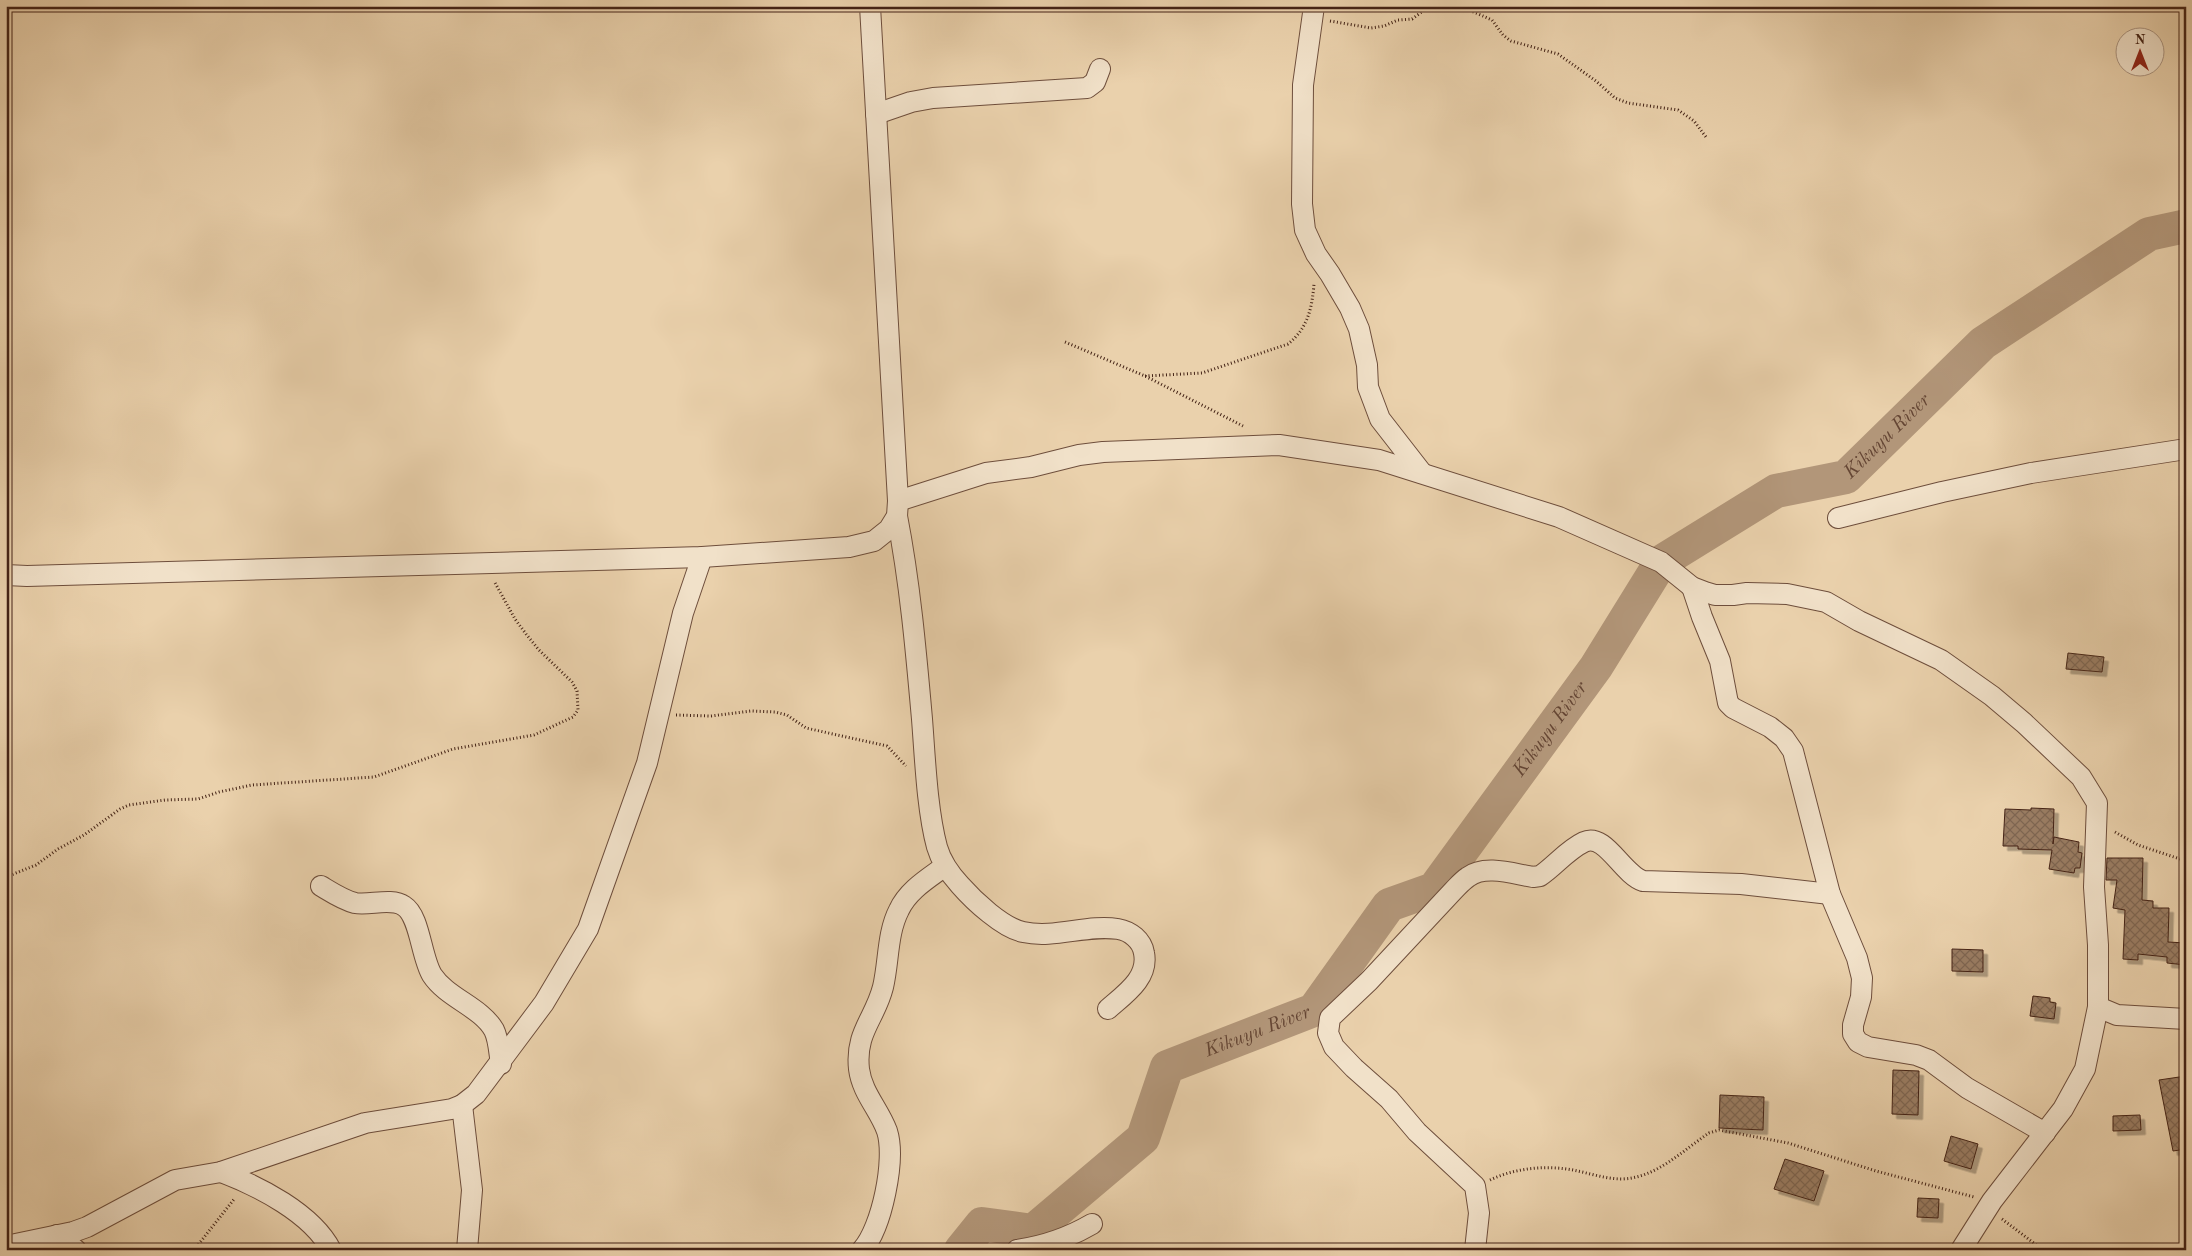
<svg xmlns="http://www.w3.org/2000/svg" width="2192" height="1256" font-family="'Old Standard TT',serif">
	<defs>
		<pattern id="building-cross-hatch" width="8" height="8" patternUnits="userSpaceOnUse" patternTransform="scale(1.25)"><rect width="8" height="8" fill="#9a7d64"/><path d="M0 0l8 8M0 8l8-8" fill="none" stroke="#7f6651"/></pattern>
		<filter id="shadow"><feDropShadow dx="4.5" dy="4.5" stdDeviation="0" flood-color="#0004"/></filter>
	</defs>
	<rect width="100%" height="100%" fill="#ead1ac"/>
	<filter id="stains"><feTurbulence type="fractalNoise" baseFrequency=".004" numOctaves="4"/><feColorMatrix values="0 0 0 0 .2 0 0 0 0 .09 0 0 0 0 .02 0 0 0 .5 -.17"/></filter>
	<radialGradient id="worn" r=".72"><stop offset=".6" stop-color="#630" stop-opacity="0"/><stop offset="1" stop-color="#630" stop-opacity=".3"/></radialGradient>
	<g fill="none" stroke-linecap="round" stroke-linejoin="round">
		<path stroke="#b29679" stroke-width="34" id="s1" d="M961 1250 982 1224 1033 1231 1143 1138 1167 1067 1314 1010 1389 905 1434 889 1596 667 1661 562 1776 491 1846 477 1983 343 2149 234 2186 226"/>
	</g>
	<g fill="url(#building-cross-hatch)" stroke="#442316" filter="url(#shadow)">
		<path d="M2068 653 2104 657 2102 672 2066 669Z"/>
		<path d="M2031 808 2054 809 2053 844 2054 837 2079 842 2078 852 2082 853 2080 868H2075L2074 873 2049 869 2052 850 2018 849V846H2003L2005 809 2031 810Z"/>
		<path d="M2107 858H2143L2142 900 2153 901V908H2169L2168 942 2186 943V965L2167 963V957L2138 954V960L2123 959 2125 910 2113 908 2117 880H2106Z"/>
		<path d="M1952 949 1983 950V972L1952 971Z"/>
		<path d="M2033 996 2050 998V1002L2056 1003 2054 1019 2030 1016Z"/>
		<path d="M1893 1070 1919 1071 1918 1115 1892 1114Z"/>
		<path d="M2186 1076V1149L2173 1151 2159 1080Z"/>
		<path d="M1720 1095 1764 1097 1763 1130 1719 1128Z"/>
		<path d="M2140 1115 2141 1130 2113 1131V1116Z"/>
		<path d="M1951 1136 1978 1144 1971 1169 1944 1161Z"/>
		<path d="M1785 1159 1824 1171 1814 1201 1774 1189Z"/>
		<path d="M1918 1198 1939 1199 1938 1218 1917 1217Z"/>
	</g>
	<g fill="none" stroke-linecap="round" stroke-linejoin="round">
		<defs>
			<g id="minor">
				<path d="M1314 6 1303 85 1302 204 1305 230 1316 254 1330 274 1350 308 1359 329 1367 365 1368 387 1380 419 1422 473"/>
				<path d="M876 114 911 102 933 98 1087 88 1095 82 1100 69"/>
				<path d="M898 501 986 473 1031 467 1079 455 1103 452 1279 445 1379 460 1559 517 1661 562 1692 587 1705 592 1715 595H1733L1747 593 1787 594 1826 602 1859 621 1941 660 1992 696 2024 723 2081 777 2097 803 2094 887 2098 945V1007L2085 1069 2063 1109 1992 1201 1961 1250"/>
				<path d="M897 516C910 583 916 651 922 719 925 757 927 810 937 847 941 861 950 874 960 885 974 901 1003 928 1023 932 1055 939 1087 924 1118 929 1130 931 1142 940 1144 953 1149 978 1125 994 1108 1009"/>
				<path d="M1838 518 1942 492 2031 473 2186 449"/>
				<path d="M6 575 27 576 702 557 849 547 874 541 889 529 897 516 898 501 870 6"/>
				<path d="M1692 587 1702 617 1720 661 1728 703 1733 708 1770 727 1784 738 1793 751 1830 894 1857 958 1862 978 1861 997 1853 1025V1034L1858 1042 1868 1047 1916 1055 1929 1060 1967 1088 2045 1133"/>
				<path d="M321 886C331 892 343 900 355 903 369 906 391 897 404 906 420 916 421 957 432 975 447 998 481 1007 494 1030 499 1040 499 1053 501 1064"/>
				<path d="M2098 1007 2117 1015 2186 1019"/>
				<path d="M462 1105 472 1190 467 1250"/>
				<path d="M221 1172C258 1186 312 1213 331 1250"/>
				<path d="M57 1235 76 1250"/>
				<path d="M6 1246 73 1232 87 1227 175 1180 221 1172 365 1123 452 1109 462 1105 476 1094 544 1003 588 929 647 763 683 613 702 557"/>
				<path d="M862 1250C882 1228 896 1159 887 1131 879 1109 862 1093 859 1069 855 1032 875 1019 883 987 889 962 887 933 899 910 908 890 929 878 945 866"/>
				<path d="M1017 1250C1045 1246 1068 1238 1092 1224"/>
				<path d="M1475 1250 1479 1213 1475 1186 1417 1132 1389 1099 1354 1068 1334 1047 1328 1033 1330 1018 1369 981 1453 891C1458 886 1462 881 1468 877 1485 864 1514 874 1533 877L1540 876C1555 866 1567 850 1584 842 1605 832 1622 874 1643 881L1741 884 1830 894"/>
			</g>
		</defs>
		<use href="#minor" stroke="#6e4e3c" stroke-width="22"/>
		<g stroke="#442316" stroke-width="3" stroke-dasharray="1 2.5" stroke-linecap="butt">
			<path d="M1460 6 1492 20 1503 35 1511 41 1558 54 1596 81 1615 98 1628 103 1678 110 1694 121 1706 137"/>
			<path d="M1330 21 1371 28 1384 26 1398 20 1412 19 1430 6"/>
			<path d="M1065 342 1145 376 1243 426"/>
			<path d="M1145 376 1202 373 1288 344C1308 328 1312 308 1314 284"/>
			<path d="M676 715 711 716 751 711 775 712 787 715 806 728 887 746 906 766"/>
			<path d="M2115 832 2138 845 2186 861"/>
			<path d="M6 877 36 865 58 849 84 835 120 809 129 805 165 800 198 799 219 792 252 785 374 777 453 749 534 735 573 717 578 710 577 691 572 682 539 650 526 634 515 619 494 581"/>
			<path d="M1490 1180C1515 1168 1546 1165 1573 1170 1589 1173 1605 1179 1622 1179 1656 1178 1682 1151 1709 1133L1719 1130 1788 1143 1876 1171 1974 1197"/>
			<path d="M2002 1219 2043 1250"/>
			<path d="M194 1250 235 1198"/>
		</g>
		<use href="#minor" stroke="#f1e1c9" stroke-width="20"/>
	</g>
	<g text-anchor="middle" dominant-baseline="central" stroke-width="4" stroke-linejoin="round" paint-order="stroke">
		<g font-size="19" font-style="italic" fill="#654634" stroke="#f1e1c9">
			<text stroke="none"><textPath href="#s1" startOffset="1301">Kikuyu River</textPath></text>
			<text stroke="none"><textPath href="#s1" startOffset="836">Kikuyu River</textPath></text>
			<text stroke="none"><textPath href="#s1" startOffset="401">Kikuyu River</textPath></text>
		</g>
	</g>
	<rect width="2192" height="1256" fill="none" stroke="#ead1ac" stroke-width="25"/>
	<rect x="8" y="8" width="2177" height="1241" fill="none" stroke="#442316" stroke-width="2.5"/>
	<rect x="12" y="12" width="2167" height="1231" fill="none" stroke="#442316"/>
	<g transform="translate(2140 52)"><circle r="24" fill="#f1e1c9" stroke="#ac9581"/>
	<path d="M0-4L9 19L0 12L-9 19Z" fill="#8f2418"/>
	<text y="-8" font-size="14" font-weight="bold" text-anchor="middle" fill="#442316">N</text>
	</g>
	<rect width="100%" height="100%" filter="url(#stains)"/>
	<rect width="100%" height="100%" fill="url(#worn)"/>
</svg>
